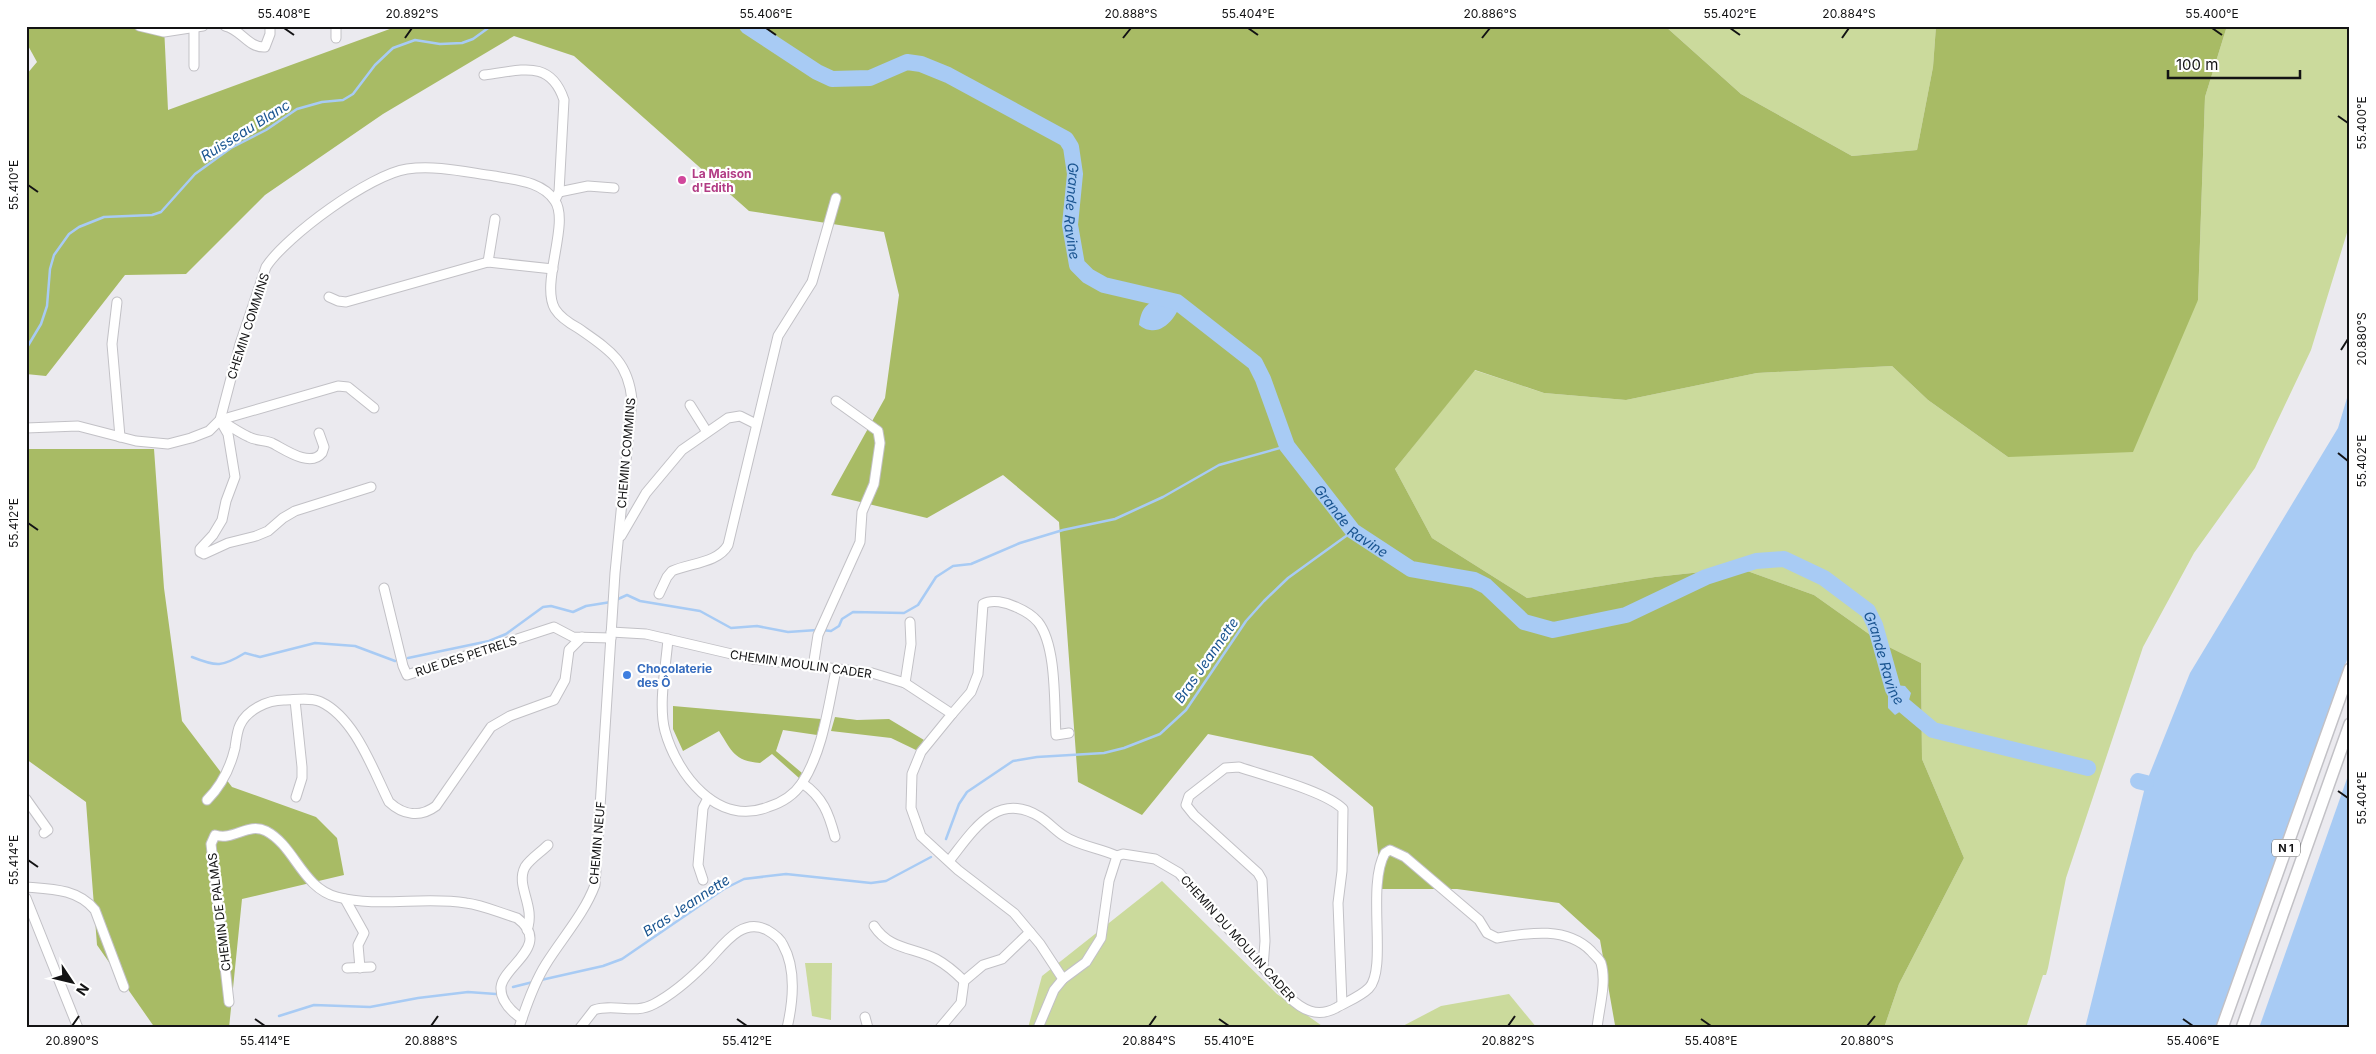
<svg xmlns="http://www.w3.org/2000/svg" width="2376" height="1054" font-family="Inter,sans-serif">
	<rect width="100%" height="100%" fill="#ebeaef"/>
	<g fill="#cbda9c">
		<path d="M1665 26H1936L1933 67 1917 150 1852 156 1741 94Z"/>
		<path d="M2227 26H2350V223L2311 350 2255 468 2194 553 2143 647 2066 878 2048 968 2046 975H2043L2026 1028H1884L1899 984 1964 858 1922 759 1921 663 1883 644 1814 595 1739 568 1655 577 1527 598 1432 538 1395 469 1474 370 1544 393 1626 400 1757 373 1892 366 1928 400 2008 457 2198 300 2205 97Z"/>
		<path d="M1162 881 1277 994 1325 1028H1028L1042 976Z"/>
		<path d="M805 963H832L831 1020 812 1016Z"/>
		<path d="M1509 994 1537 1028H1399L1441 1006Z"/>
	</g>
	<g fill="#a8bb65">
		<path d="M26 26H164L168 110 398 26H1665L1741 94 1852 156 1917 150 1933 67 1936 26H2227L2205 97 2198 300 2133 452 2008 457 1928 400 1892 366 1757 373 1626 400 1544 393 1475 370 1395 469 1432 538 1527 598 1655 577 1739 568 1814 595 1883 644 1921 663 1922 759 1964 858 1899 984 1884 1028H1609L1615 1025 1600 940 1559 903 1457 889H1382L1373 807 1312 756 1208 734 1142 815 1078 782 1059 522 1003 475 927 518 831 495 885 398 899 295 884 232 749 211 574 56 514 36 383 114 265 195 186 274 125 275 46 376 26 374V75L37 62 26 42Z"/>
		<path d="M26 449H154L164 588 182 721 232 787 316 817 337 838 344 875 242 899 229 1028H155L97 945 86 802 26 759Z"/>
		<path d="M673 706 821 719 817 735 783 730 776 751 802 773 799 778 772 754 760 763C734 761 732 751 719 731L683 751 673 729Z"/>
		<path d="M835 717 857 720 889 719 924 740 916 750 891 738 831 731Z"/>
	</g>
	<g fill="#a8cbf4">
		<path d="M1169 295 1181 299C1180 312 1166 333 1150 330 1146 330 1142 327 1139 325 1142 303 1150 302 1169 295Z"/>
		<path d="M2350 388V1028H2085L2146 783 2190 673 2338 428Z"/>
		<path d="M1895 685 1905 686 1911 693 1907 707 1895 715 1888 708V696Z"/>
	</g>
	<path fill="#ebeaef" d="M2350 651V770L2259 1028H2217Z"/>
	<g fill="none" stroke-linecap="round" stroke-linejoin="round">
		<g stroke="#a8cbf4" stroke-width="2.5">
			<path d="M26 349 41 324 47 306 50 269 54 255 69 234 79 227 104 217 152 215 161 212 195 174 231 148 266 130 297 109 322 102 343 100 353 94 375 65 393 48 415 40 440 44 462 43 473 39 491 26"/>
			<path d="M616 600 627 595 640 601 700 611 731 628 757 626 788 632 817 630"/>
			<path d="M822 630 831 631 839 626 842 619 853 612 904 613 918 605 936 577 953 566 971 564 1020 543 1063 530 1115 519 1163 497 1219 465 1287 446"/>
			<path d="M192 657C217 667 222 667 245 653L260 657 315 643 355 646 395 661"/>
			<path d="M408 658 489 641 506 634 543 607 551 606 573 612 586 606 611 602"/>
			<path d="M946 839 959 804 967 792 1013 761 1037 757 1104 753 1124 748 1160 734 1186 710 1246 621 1264 601 1288 578 1353 531"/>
			<path d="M541 980 603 966 622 959 724 889 744 879 786 874 871 883 886 881 931 857"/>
			<path d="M513 987 533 982"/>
			<path d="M279 1016 314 1005 370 1007 418 998 468 992 496 994"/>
		</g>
		<g stroke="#a8cbf4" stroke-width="16">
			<path id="s1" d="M747 26 817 72 832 79 870 78 907 62 921 64 948 75 1066 139 1071 147 1075 174 1070 225 1077 265 1088 276 1104 285 1177 302 1255 363 1263 379 1287 446 1353 531 1411 569 1474 580 1486 586 1524 622 1553 630 1626 615 1706 577 1756 561 1784 559 1824 578 1868 611 1875 625 1893 689 1902 704 1933 730 2088 768"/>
			<path d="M2138 781 2146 783"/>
		</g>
		<defs>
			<g id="minor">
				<path d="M139 26 164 32 203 26"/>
				<path d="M225 26C241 29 248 48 265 47L270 34V26"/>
				<path d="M194 27V66"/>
				<path d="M336 38V26"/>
				<path d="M484 75C520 71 550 58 564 100L559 192 555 200"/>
				<path d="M559 192 588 186 614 188"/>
				<path d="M488 262 495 219"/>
				<path d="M329 297 338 301 346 302 488 262 553 269"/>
				<path d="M117 302 112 344 120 437"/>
				<path d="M690 405 707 432"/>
				<path d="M220 420 228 434 235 477 226 501 222 520 213 535 200 549V552L204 554 228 543 256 536 268 531 283 518 295 511 371 487"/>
				<path d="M220 420 338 386 348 387 374 408"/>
				<path d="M222 421C231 427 240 433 249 437 256 441 265 440 272 443 284 449 310 468 322 453L324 447 319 433"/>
				<path d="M26 428 78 426 136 441 168 444 191 438 209 431 220 420 240 344 266 267C286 236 371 174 407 169 436 165 465 172 494 176 515 180 542 181 555 201 570 223 540 284 555 309 560 317 569 323 578 328 608 349 628 360 632 400L615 573 595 885C584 914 563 937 546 964 534 983 526 1006 519 1028"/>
				<path d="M621 536 646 493 682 450 728 418 740 416 756 424"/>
				<path d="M384 588 403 666 407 675 554 627 573 637 611 638"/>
				<path d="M659 594 667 577 672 571C690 563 718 563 728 545L778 336 812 282 836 198"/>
				<path d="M611 632 646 634 753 659 872 673 905 683 952 714 921 752 912 774 911 808 921 836 958 870 1014 913 1040 944 1063 979"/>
				<path d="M668 639C666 666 658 705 665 731 677 774 717 827 768 807 781 803 794 795 802 783 823 751 828 707 836 670"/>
				<path d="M813 667 818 635 860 542 862 512 874 484 880 443 878 431 836 401"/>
				<path d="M905 683 911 644 910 622"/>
				<path d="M295 700 302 767V778L296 797"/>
				<path d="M952 714 971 692 978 674 983 604C992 599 1006 602 1016 607 1023 610 1033 616 1038 622 1057 646 1054 705 1056 735L1069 733"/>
				<path d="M802 783C823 797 829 814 835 837"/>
				<path d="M26 799 48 830 44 833"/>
				<path d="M207 800C222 785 230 769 235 748 236 741 237 731 240 725 247 710 267 700 284 700 295 700 311 697 321 702 355 718 373 770 389 802 403 815 420 818 436 806L491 727 510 716 554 700 565 680 569 650 582 637"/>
				<path d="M1117 856 1123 854 1155 859 1179 873 1288 996C1302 1010 1317 1018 1336 1008 1346 1002 1360 997 1369 988 1388 968 1366 886 1385 853L1390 850 1405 857 1479 920 1487 933 1497 938C1528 933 1566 926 1591 951 1594 955 1599 958 1601 963 1607 982 1599 1008 1597 1028"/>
				<path d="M949 861C973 831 997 790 1040 817 1048 822 1055 830 1064 836 1079 846 1100 848 1117 856"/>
				<path d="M703 880 698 865 703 808 708 798"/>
				<path d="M26 887C52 889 78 889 95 910L124 987"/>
				<path d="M26 898 78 1028"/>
				<path d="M345 899 364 933 358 945 360 968"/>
				<path d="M874 926C890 950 913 947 936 959 947 965 956 973 964 981"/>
				<path d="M527 930C536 906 515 886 525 867 530 859 541 852 548 845"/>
				<path d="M347 968 371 967"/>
				<path d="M1263 968 1265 941 1262 880 1258 873 1194 815 1186 805 1189 796 1225 768 1239 767C1265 776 1325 791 1343 809L1342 871 1338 903 1342 1004"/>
				<path d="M229 1002 211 844 215 835C234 841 248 822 266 831 295 846 302 888 337 897 378 908 424 896 466 903 483 905 500 913 517 918 553 945 503 966 501 987 500 1001 512 1012 522 1019"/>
				<path d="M865 1017 868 1028"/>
				<path d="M580 1028 594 1010C614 1003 634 1015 654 1004 671 995 691 978 705 964 721 949 740 916 767 930 774 934 780 938 783 945 797 970 793 1002 787 1028"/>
				<path d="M940 1028 961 1003 964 981 983 965 1002 959 1030 932"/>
				<path d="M1038 1028 1054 990 1063 979 1086 962 1101 938 1109 881 1117 856"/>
			</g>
			<g id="major">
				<path d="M2222 1028 2350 669"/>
				<path d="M2242 1028 2350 724"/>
			</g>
		</defs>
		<use href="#minor" stroke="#c2c1c6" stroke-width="11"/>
		<use href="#major" stroke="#c2c1c6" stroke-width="14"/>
		<use href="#minor" stroke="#fff" stroke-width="9"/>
		<use href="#major" stroke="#fff" stroke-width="11"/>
	</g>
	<path fill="none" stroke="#131314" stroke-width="2" d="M284 28 294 35M766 28 776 35M1248 28 1258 35M1730 28 1740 35M2212 28 2222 35M405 38 412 28M1123 38 1131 28M1482 38 1490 28M1842 38 1849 28M2338 116 2348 123M28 185 38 192M2341 350 2348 339M2338 453 2348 461M28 523 38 530M2338 791 2348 798M28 860 38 867M255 1019 265 1026M737 1019 747 1026M1219 1019 1229 1026M1701 1019 1711 1026M2183 1019 2193 1026M72 1026 79 1016M431 1026 438 1016M1149 1026 1156 1016M1508 1026 1515 1016M1867 1026 1875 1016"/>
	<circle fill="#d1479c" stroke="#fff" stroke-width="2" cx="682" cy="180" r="5"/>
	<circle fill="#3f7fe0" stroke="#fff" stroke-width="2" cx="627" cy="675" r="5"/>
	<g text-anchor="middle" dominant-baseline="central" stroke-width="4.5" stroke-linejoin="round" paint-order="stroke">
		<rect fill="#fff" stroke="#5a5a5a" stroke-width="1" x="2272" y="839.5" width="28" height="17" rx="4"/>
		<g font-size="11" font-weight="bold" fill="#131314">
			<text x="2286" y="848">N 1</text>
		</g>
		<g font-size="12" font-weight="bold" fill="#b23c85" stroke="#fff" text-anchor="start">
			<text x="692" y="173">La Maison<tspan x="692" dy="14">d'Edith</tspan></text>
		</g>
		<g font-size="12" fill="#131314" stroke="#fff">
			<text transform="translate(248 326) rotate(-72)">CHEMIN COMMINS</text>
			<text transform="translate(626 453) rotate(-85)">CHEMIN COMMINS</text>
			<text transform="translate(466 656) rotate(-18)">RUE DES PETRELS</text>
			<text transform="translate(801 664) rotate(8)">CHEMIN MOULIN CADER</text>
			<text transform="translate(597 843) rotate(-85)">CHEMIN NEUF</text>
			<text transform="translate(219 912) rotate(-97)">CHEMIN DE PALMAS</text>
			<text transform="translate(1238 938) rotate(48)">CHEMIN DU MOULIN CADER</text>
		</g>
		<g font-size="12" font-weight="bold" fill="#366cbe" stroke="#fff" text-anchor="start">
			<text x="637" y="668">Chocolaterie<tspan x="637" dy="14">des Ô</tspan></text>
		</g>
		<g font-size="14" font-style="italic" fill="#195490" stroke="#fff">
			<text transform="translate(245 130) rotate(-32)">Ruisseau Blanc</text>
			<text stroke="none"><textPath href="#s1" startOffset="430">Grande Ravine</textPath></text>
			<text stroke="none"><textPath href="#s1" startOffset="881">Grande Ravine</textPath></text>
			<text stroke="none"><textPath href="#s1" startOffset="1511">Grande Ravine</textPath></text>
			<text transform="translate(1206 660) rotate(-55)">Bras Jeannette</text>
			<text transform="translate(686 905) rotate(-33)">Bras Jeannette</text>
		</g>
	</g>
	<rect width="2376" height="1054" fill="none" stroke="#ffffff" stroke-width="55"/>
	<g transform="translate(72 982) rotate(125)" stroke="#ffffff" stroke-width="4" paint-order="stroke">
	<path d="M0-4L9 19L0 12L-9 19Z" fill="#131314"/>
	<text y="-8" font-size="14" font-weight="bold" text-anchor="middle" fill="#131314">N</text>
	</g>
	<path d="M2168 70v8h132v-8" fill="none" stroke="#131314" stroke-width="2.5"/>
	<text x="2176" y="70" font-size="15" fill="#131314" stroke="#ffffff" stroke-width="4" paint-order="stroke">100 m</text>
	<rect x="28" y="28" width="2320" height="998" fill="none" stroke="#131314" stroke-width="2"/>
	<g font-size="12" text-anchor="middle" fill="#131314">
		<text x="284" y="18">55.408°E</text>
		<text x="412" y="18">20.892°S</text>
		<text x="766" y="18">55.406°E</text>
		<text x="1131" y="18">20.888°S</text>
		<text x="1248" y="18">55.404°E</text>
		<text x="1490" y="18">20.886°S</text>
		<text x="1730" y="18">55.402°E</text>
		<text x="1849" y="18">20.884°S</text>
		<text x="2212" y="18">55.400°E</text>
		<text transform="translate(2362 123) rotate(-90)" y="4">55.400°E</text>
		<text transform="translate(14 185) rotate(-90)" y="4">55.410°E</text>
		<text transform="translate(2362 339) rotate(-90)" y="4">20.880°S</text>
		<text transform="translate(2362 461) rotate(-90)" y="4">55.402°E</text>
		<text transform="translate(14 523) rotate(-90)" y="4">55.412°E</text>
		<text transform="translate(2362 798) rotate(-90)" y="4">55.404°E</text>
		<text transform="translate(14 860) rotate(-90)" y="4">55.414°E</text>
		<text x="72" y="1045">20.890°S</text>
		<text x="265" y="1045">55.414°E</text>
		<text x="431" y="1045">20.888°S</text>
		<text x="747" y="1045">55.412°E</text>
		<text x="1149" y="1045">20.884°S</text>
		<text x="1229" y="1045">55.410°E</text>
		<text x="1508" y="1045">20.882°S</text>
		<text x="1711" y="1045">55.408°E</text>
		<text x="1867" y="1045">20.880°S</text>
		<text x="2193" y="1045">55.406°E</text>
	</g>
</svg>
